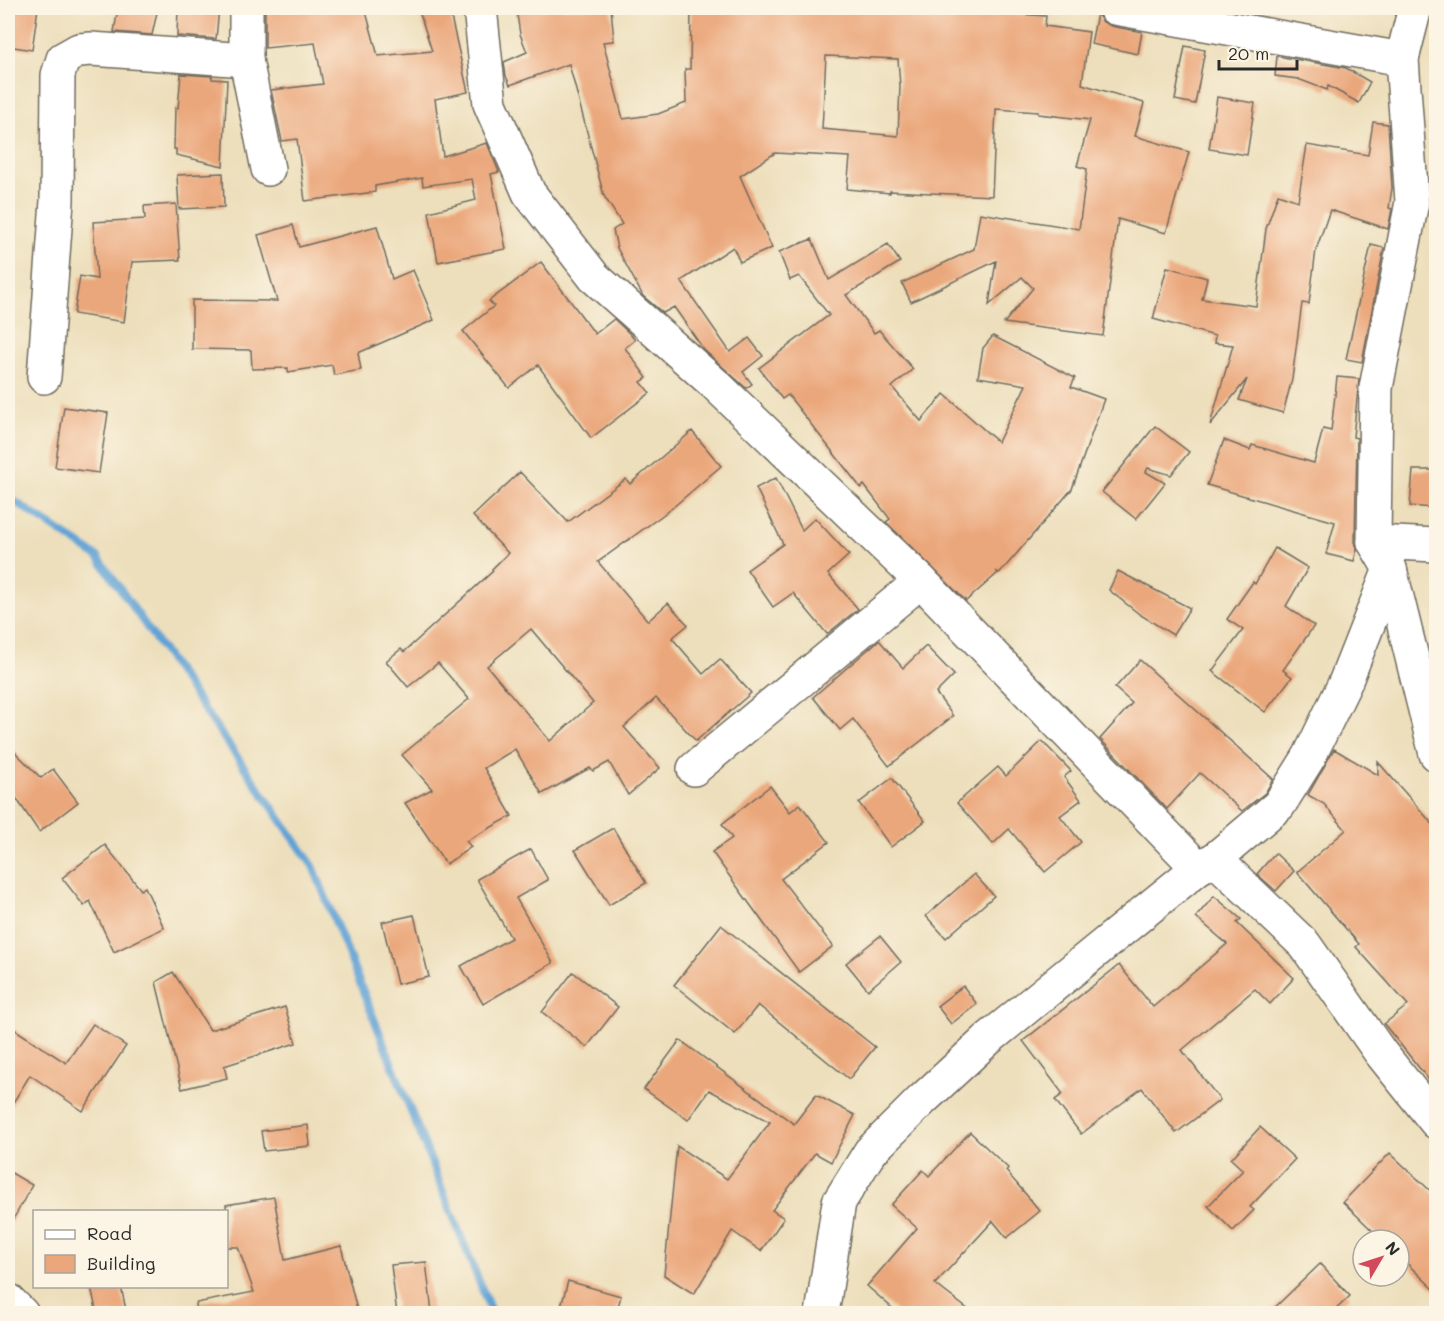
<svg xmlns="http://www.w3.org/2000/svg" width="1444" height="1321" font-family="Mali,sans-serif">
	<rect width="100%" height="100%" fill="#fcf5e5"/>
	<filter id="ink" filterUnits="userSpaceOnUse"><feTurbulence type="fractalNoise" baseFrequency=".0167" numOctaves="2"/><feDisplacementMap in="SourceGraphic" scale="12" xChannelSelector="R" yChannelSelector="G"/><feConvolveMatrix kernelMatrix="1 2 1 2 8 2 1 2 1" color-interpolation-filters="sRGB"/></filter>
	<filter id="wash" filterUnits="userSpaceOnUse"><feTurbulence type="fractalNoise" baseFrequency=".008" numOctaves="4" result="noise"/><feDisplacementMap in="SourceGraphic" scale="24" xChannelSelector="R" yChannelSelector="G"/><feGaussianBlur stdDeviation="1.35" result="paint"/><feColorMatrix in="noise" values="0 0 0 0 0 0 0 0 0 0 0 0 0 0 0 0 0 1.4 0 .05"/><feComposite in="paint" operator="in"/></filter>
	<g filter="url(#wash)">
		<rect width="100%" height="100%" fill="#eddfbc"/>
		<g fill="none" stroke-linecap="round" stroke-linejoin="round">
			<path stroke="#61a3d5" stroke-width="8" d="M8 497 98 557 313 866 492 1314"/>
		</g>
		<g id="blocks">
			<g fill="#eba77b" fill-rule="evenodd">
				<path d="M8 8H38L32 50 8 46Z"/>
				<path d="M118 8H158L152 35 114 32Z"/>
				<path d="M178 8H219L216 39 177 36Z"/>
				<path d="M265 8H365L378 56 432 51 418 8H449L468 92 435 99 443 156 487 143 499 172 491 174 506 249 438 262 429 212 476 200 472 179 423 186 422 178 375 186V192L305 201 297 139 282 141 271 90 323 84 315 43 265 48Z"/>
				<path d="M516 8H611L614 41 603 42 623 119 658 114 686 103 685 69H690L691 8H745L771 11V8H975L974 11 1046 16 1045 26 1089 32 1082 84 1144 103 1135 136 1189 152 1166 233 1118 219 1103 336 1004 323 1033 288 1022 277 989 305 996 261 911 302 902 283 974 249 980 213 1079 229 1087 169 1077 166 1090 120 1038 114V112L996 109 992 196 890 191V193L847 189 850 157 775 153 740 176 772 248 740 262 733 247 681 281 730 352 749 338 763 356 743 372 752 384 746 388 704 350 674 307 663 313 643 296 617 248 613 230 622 224 604 196 569 64 510 85 506 76 504 62 527 52 520 34ZM826 56 898 59 900 86 898 136 822 129Z"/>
				<path d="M1097 14 1103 22 1111 26 1142 32 1138 54 1091 44Z"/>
				<path d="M1185 46 1205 50 1195 104 1175 100Z"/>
				<path d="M1277 56 1346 68 1370 82 1359 103 1328 86 1327 90 1298 79 1275 76Z"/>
				<path d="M181 74 212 76V79L227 80 223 166 176 155V149H174L175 108H178Z"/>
				<path d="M1217 97 1255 103 1247 155 1209 149Z"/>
				<path d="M1373 122 1388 124 1392 188 1389 208 1392 209 1388 229 1330 210 1316 250 1309 304 1302 303 1292 379 1283 413 1239 400 1247 379 1210 425 1233 345 1214 343 1215 336 1153 319 1167 267 1207 278 1202 299 1256 306 1266 229 1278 194 1298 201 1307 145 1368 155Z"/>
				<path d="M223 173 224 207 179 209 177 175Z"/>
				<path d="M176 204 180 260 132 262 124 322 74 314 80 276 97 279 93 222 145 219 144 206Z"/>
				<path d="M293 225 299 247 377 226 392 279 413 270 434 320 358 353 361 370 334 375 332 365 288 372V368L252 369 251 350 192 349V300L277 301 258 235Z"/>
				<path d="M812 239 829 280 888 244 900 262 846 295 874 333 879 330 913 369 892 387 921 421 944 394 998 442 1026 385 978 377 983 348 993 336 1075 378 1071 387 1104 399 1072 489 1006 566 999 573 996 571 998 573 966 601 886 522 890 519 864 485 861 488 788 395 782 399 759 368 829 315 799 276 790 280 779 252Z"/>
				<path d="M1371 245 1384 248 1362 362 1346 359Z"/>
				<path d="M541 262 595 334 614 319 629 333 635 340 625 348 647 378 641 382 650 393 591 438 538 365 509 388 463 331 494 306 489 301Z"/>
				<path d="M1337 377 1359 379 1353 437 1357 438 1355 542 1357 549 1354 561 1326 554 1335 522 1207 485 1224 440 1250 450 1252 445 1314 463 1323 429 1331 431Z"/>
				<path d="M64 407 108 413 99 473 55 467Z"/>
				<path d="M1155 426 1189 452 1171 475 1148 468 1146 472 1165 483 1136 519 1102 492Z"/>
				<path d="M692 431 721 466 671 509 598 562 648 621 668 603 688 625 672 638 703 674 720 659 751 693 696 741 656 698 624 727 660 768 628 795 609 762 593 771 590 768 542 794 515 749 484 768 512 816 466 841 471 847 446 864 405 803 432 789 402 755 469 699 438 663 408 687 386 661 401 649 404 652 493 571 492 569 508 553 473 516 520 472 568 522 626 479 630 484ZM531 629 593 703 550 741 487 666Z"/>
				<path d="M1413 470H1434L1433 508 1410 506Z"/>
				<path d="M776 478 802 530 815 518 849 555 828 574 858 609 827 634 793 593 773 607 747 570 783 544 756 488Z"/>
				<path d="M1275 548 1308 568 1286 606 1314 626 1283 670 1292 677 1265 712 1212 671 1243 630 1227 619 1253 582 1255 584Z"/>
				<path d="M1118 571 1190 608 1173 635 1139 614 1109 590Z"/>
				<path d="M879 640 903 668 926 646 954 675 936 693 953 716 889 766 853 719 840 730 813 697Z"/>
				<path d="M1140 660 1273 779 1265 793 1242 811 1200 773 1167 809 1100 739 1132 703 1115 688Z"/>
				<path d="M1042 741 1071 771 1064 777 1081 800 1060 816 1081 842 1045 872 1009 829 993 844 957 803 998 767 1006 776Z"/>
				<path d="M8 745 41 778 53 769 78 802 39 832 8 786Z"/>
				<path d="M1334 749 1378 775V762L1437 829V1090L1384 1024 1408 1005 1356 947 1359 944 1297 872 1346 830 1324 804 1308 795Z"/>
				<path d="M892 778 925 821 891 847 859 803Z"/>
				<path d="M770 786 790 812 800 804 829 842 781 879 833 946 799 972 712 852 732 838 722 824Z"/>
				<path d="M613 828 646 883 609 905 575 850Z"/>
				<path d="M105 845 141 890 145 887 164 928 114 952 90 901 84 906 62 878Z"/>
				<path d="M531 849 548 880 516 898 553 963 483 1004 461 966 511 938 477 879Z"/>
				<path d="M1275 853 1294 871 1276 891 1257 874Z"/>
				<path d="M974 874 994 896 946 938 926 916Z"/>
				<path d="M1214 896 1241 919 1237 923 1294 978 1270 1004 1255 989 1182 1050 1220 1100 1176 1133 1142 1088 1081 1134 1055 1100 1063 1094 1023 1041 1119 965 1153 1007 1227 944 1196 917Z"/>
				<path d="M414 915 429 977 397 984 382 922Z"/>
				<path d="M721 925 875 1047 849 1079 758 1005 735 1034 674 985Z"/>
				<path d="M880 936 901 962 868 990 846 963Z"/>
				<path d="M173 972 210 1030 285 1007 296 1043 224 1066 227 1078 182 1089 156 982Z"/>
				<path d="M573 972 618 1007 587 1047 542 1012Z"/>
				<path d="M963 986 977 1004 951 1024 937 1006Z"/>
				<path d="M93 1024 126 1046 83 1111 30 1075 8 1111V1025L66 1063Z"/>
				<path d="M680 1040 794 1124 816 1095 855 1115 831 1162 815 1153 772 1210 784 1218 761 1251 732 1231 694 1294 664 1275 677 1146 727 1179 770 1122 709 1090 688 1120 644 1089Z"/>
				<path d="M308 1125 310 1146 264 1151 261 1131Z"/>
				<path d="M1260 1127 1295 1159 1250 1207 1254 1210 1233 1231 1208 1206 1243 1170 1231 1159Z"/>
				<path d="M970 1132 1008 1168 1006 1171 1040 1211 1007 1238 993 1221 935 1284 974 1314H899L867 1286 917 1228 891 1205 923 1170 929 1176Z"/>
				<path d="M1390 1153 1437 1197V1292L1399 1256V1240H1382L1343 1202Z"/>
				<path d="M8 1171 32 1185 8 1229Z"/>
				<path d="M274 1197 285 1260 341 1246 358 1314H197L196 1303 254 1292 238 1247H226V1205Z"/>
				<path d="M426 1262 432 1312 397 1314 391 1265Z"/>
				<path d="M1320 1264 1350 1296 1331 1314H1268Z"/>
				<path d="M568 1281 621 1296 616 1314H559Z"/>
				<path d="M91 1287H121L127 1314H97Z"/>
			</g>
		</g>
	</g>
	<g filter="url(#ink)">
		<use href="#blocks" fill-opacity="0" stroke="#6f6a5e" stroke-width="1.5"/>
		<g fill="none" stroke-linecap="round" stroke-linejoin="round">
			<defs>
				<g id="minor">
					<path d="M246 8V60L268 169"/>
					<path d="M480 8 490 104 529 193 594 277 716 385 921 581 1198 868"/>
					<path d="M1115 8 1402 59"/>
					<path d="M1415 8 1402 59 1412 202 1376 388 1374 542 1390 569 1436 754"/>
					<path d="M44 377 57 201 58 75 63 59 79 50 91 49 246 60"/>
					<path d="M1374 542 1436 545"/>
					<path d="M694 769 921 581"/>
					<path d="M1215 859 1305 945 1380 1052 1436 1122"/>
					<path d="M8 1300 22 1314"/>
					<path d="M822 1314 839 1202 870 1152 922 1100 988 1039 1198 868 1215 859 1279 805 1309 757 1345 683 1390 569"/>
				</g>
			</defs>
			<use href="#minor" stroke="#6f6a5e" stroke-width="36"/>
			<use href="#minor" stroke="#fff" stroke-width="33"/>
		</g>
	</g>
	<rect width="1444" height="1321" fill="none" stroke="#fcf5e5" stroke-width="30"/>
	<rect x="33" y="1210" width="195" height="78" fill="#fcf5e5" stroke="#a8a49b" stroke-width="1.5"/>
	<rect x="45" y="1230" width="30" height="9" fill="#ffffff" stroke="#a8a49b" stroke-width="1.5"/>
	<text x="87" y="1240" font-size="18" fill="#2b2b2b">Road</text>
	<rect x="45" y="1255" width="30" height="18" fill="#eba77b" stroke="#a8a49b" stroke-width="1.5"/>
	<text x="87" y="1270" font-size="18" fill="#2b2b2b">Building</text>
	<g transform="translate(1381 1258) rotate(51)"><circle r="28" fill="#fcf5e5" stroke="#a8a49b" stroke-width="1.5"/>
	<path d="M0-4.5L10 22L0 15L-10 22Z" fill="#d1495b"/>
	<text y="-9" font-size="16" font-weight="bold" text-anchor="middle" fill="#2b2b2b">N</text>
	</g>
	<path d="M1219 60v9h78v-9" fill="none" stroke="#2b2b2b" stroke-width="3"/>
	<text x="1228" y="60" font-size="18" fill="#2b2b2b" stroke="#fcf5e5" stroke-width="4.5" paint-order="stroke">20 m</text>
</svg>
